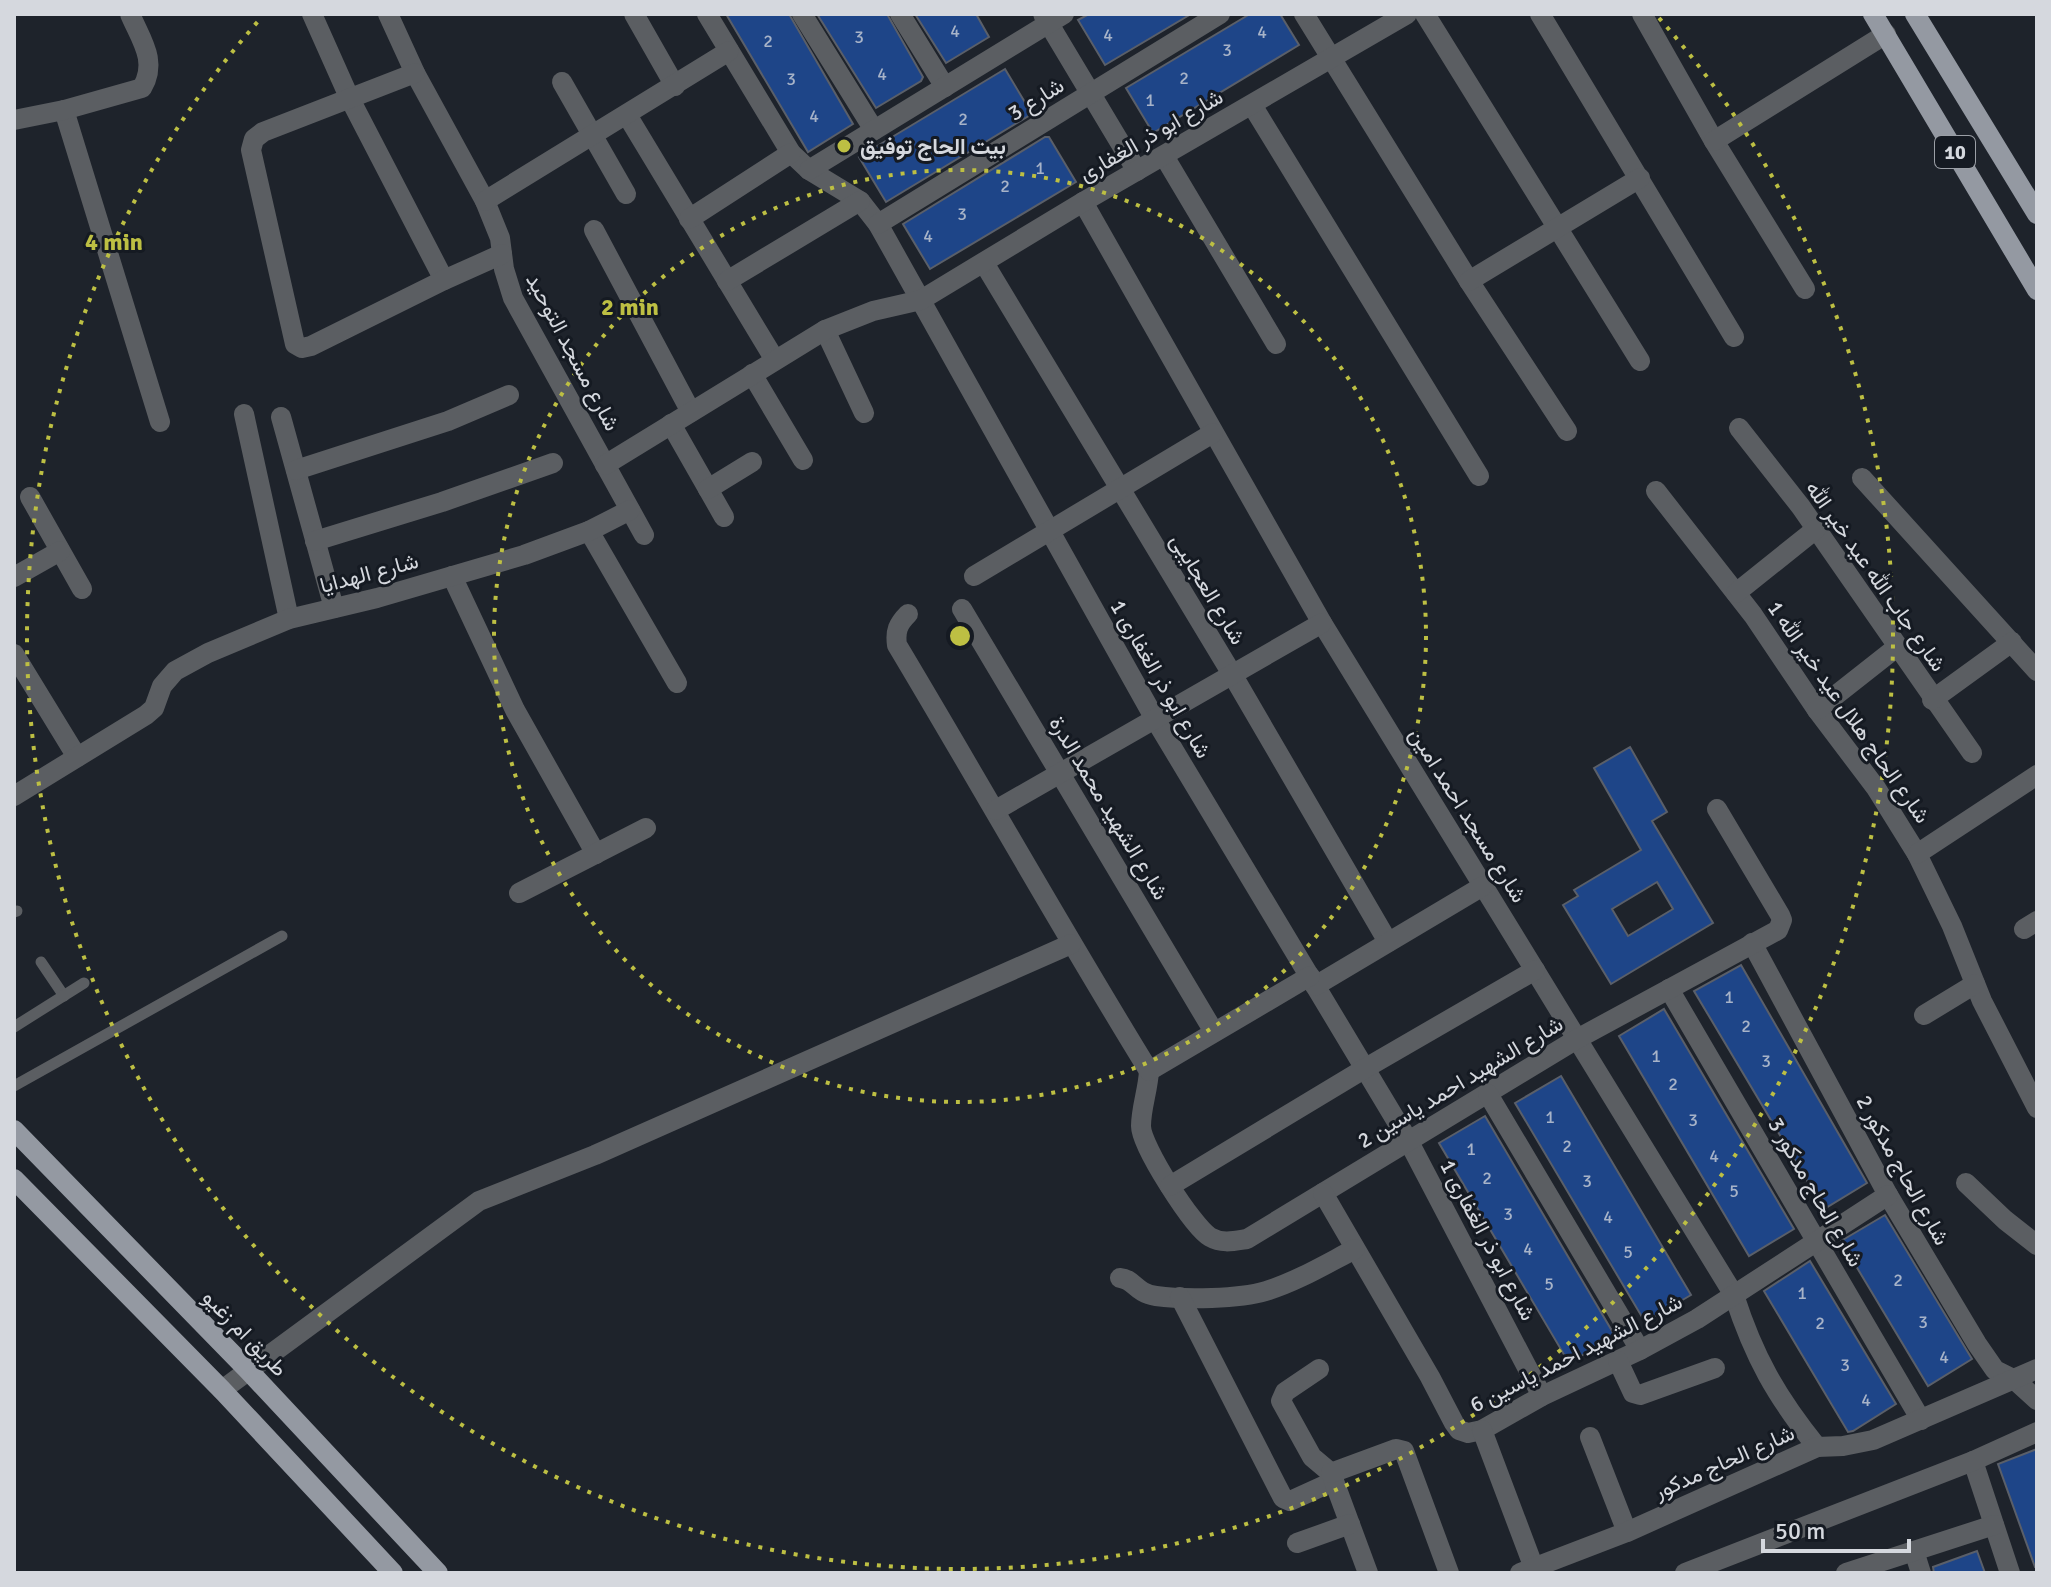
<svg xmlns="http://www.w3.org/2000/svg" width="2051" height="1587" font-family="Signika,Vazirmatn,sans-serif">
	<rect width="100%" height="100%" fill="#1e232b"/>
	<g fill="#1e4588" stroke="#5a5f69" stroke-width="2" fill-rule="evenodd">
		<path d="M726 14H789L853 124 808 152Z"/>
		<path d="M817 14H887L923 77 921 81 876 108Z"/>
		<path d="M915 14H976L989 37 946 63Z"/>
		<path d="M1089 14H1191L1105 65 1078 20Z"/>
		<path d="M1250 14H1280L1299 45 1153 133 1126 88Z"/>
		<path d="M1005 69 1032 114 886 202 859 157Z"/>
		<path d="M1045 137H1049L1076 182 930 269 903 224Z"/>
		<path d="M1630 747 1667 812 1652 821 1713 923 1611 984 1563 905 1578 896 1574 890 1641 850 1594 768ZM1657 882 1673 909 1628 936 1612 909Z"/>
		<path d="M1741 965 1867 1183 1824 1209 1694 991Z"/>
		<path d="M1664 1009 1794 1229 1749 1256 1619 1036Z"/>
		<path d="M1561 1076 1691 1295 1645 1322 1515 1103Z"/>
		<path d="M1485 1116 1615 1336 1569 1363 1439 1143Z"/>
		<path d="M1885 1215 1972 1359 1928 1386 1841 1241Z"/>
		<path d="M1810 1261 1896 1404 1853 1431 1848 1432 1764 1291Z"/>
		<path d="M2037 1449V1567H2035L1998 1464Z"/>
		<path d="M1977 1551 1985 1573H1934L1933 1567Z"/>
	</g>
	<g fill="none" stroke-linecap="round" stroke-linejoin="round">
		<g stroke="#5b5e62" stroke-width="11">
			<path d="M14 912 17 911"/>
			<path d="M41 962 64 996"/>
			<path d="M14 1027 84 983"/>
			<path d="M14 1086 282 936"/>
		</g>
		<g stroke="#5b5e62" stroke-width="20">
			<path d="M312 14 349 97 444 280"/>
			<path d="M388 14 415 73 485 201 500 238 504 269 513 298 644 535"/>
			<path d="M634 14 675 86"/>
			<path d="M707 14 791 153 809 170 860 201 878 224 1155 719 1409 1142 1542 1396"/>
			<path d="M802 14 874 130"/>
			<path d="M900 14 945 87"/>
			<path d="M1043 14 1137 171"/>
			<path d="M1304 14 1469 281 1567 431"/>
			<path d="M1425 14 1640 361"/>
			<path d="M1540 14 1734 337"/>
			<path d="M1642 14 1714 141 1805 289"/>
			<path d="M415 73 263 132 254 139 251 150 295 344 302 348 311 346 444 280 502 254"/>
			<path d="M562 82 626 194"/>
			<path d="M1252 105 1479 476"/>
			<path d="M64 110 160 422"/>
			<path d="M627 115 775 360"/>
			<path d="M14 120 64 110 142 88C158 61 141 40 130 14"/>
			<path d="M1714 141 1886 34"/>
			<path d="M1164 156 1276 344"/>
			<path d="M809 170 1064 14"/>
			<path d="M485 201 729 51"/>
			<path d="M1083 202 1322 623 1734 1295C1754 1357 1776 1396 1817 1447"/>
			<path d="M689 219 791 153"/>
			<path d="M878 224 1220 14"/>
			<path d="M594 230 691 412"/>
			<path d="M984 263 1232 674 1388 942"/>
			<path d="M727 281 860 201"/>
			<path d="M1469 281 1640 178"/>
			<path d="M825 330 864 413"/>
			<path d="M752 374 803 460"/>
			<path d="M244 414 289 619"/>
			<path d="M281 417 334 608"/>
			<path d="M671 424 724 517"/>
			<path d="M1739 428 1801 507 1972 753"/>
			<path d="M605 465 825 330 873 311 921 300 1083 202 1407 14"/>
			<path d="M296 470 448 421 509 395"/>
			<path d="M1862 478 2037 671"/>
			<path d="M708 489 752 462"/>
			<path d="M1656 491 1753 615 1817 710 1876 788 1917 854 1952 926 1982 1001 2037 1108"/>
			<path d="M30 497 82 589"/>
			<path d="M589 531 677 683"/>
			<path d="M315 541 442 502 553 463"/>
			<path d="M452 576 515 710 596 854"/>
			<path d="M974 576 1213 433"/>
			<path d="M14 577 60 551"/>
			<path d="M1736 593 1816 529"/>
			<path d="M962 609 1214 1032"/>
			<path d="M908 614C898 624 895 631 897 645 982 787 1062 930 1149 1071"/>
			<path d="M14 654 77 757"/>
			<path d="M1932 700 2012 642"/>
			<path d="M1817 710 1897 647"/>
			<path d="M14 796 146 715 154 708 162 686 175 671 208 653 289 619 377 598 524 555 589 531 630 510"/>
			<path d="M996 810 1322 623"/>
			<path d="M1917 854 2037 775"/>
			<path d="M519 893 646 828"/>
			<path d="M2024 929 2037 921"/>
			<path d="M1752 943 1888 1195 1977 1344 1995 1370 2015 1380 2037 1400"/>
			<path d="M1315 986 1483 886"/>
			<path d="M1669 989 1921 1420"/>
			<path d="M1924 1015 1975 984"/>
			<path d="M1149 1071C1148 1090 1141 1108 1141 1126 1141 1146 1193 1227 1210 1237 1222 1244 1234 1241 1247 1239L1577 1039 1778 930 1782 920 1780 915 1717 809"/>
			<path d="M1149 1071 1310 976"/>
			<path d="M1488 1094 1640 1350"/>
			<path d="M1966 1183 2005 1220 2037 1245"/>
			<path d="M1170 1186 1364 1069 1535 970"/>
			<path d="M1323 1193 1430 1377 1454 1423 1459 1430 1468 1433 1482 1430 1542 1396 1640 1350 1697 1319 1888 1195"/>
			<path d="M1120 1278C1134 1279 1135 1293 1156 1296 1185 1300 1239 1299 1266 1291 1298 1281 1326 1264 1355 1249"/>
			<path d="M1180 1297 1283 1498 1290 1501 1334 1481"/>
			<path d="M1618 1361 1633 1393 1640 1395 1715 1368"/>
			<path d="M1319 1369 1285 1392 1281 1401 1312 1457 1331 1473 1368 1573"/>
			<path d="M222 1390 479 1201 595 1155 1071 944"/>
			<path d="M1482 1430 1534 1568"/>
			<path d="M1590 1437 1627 1532"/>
			<path d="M1973 1461 2010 1573"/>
			<path d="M1331 1473 1396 1449 1404 1451 1449 1573"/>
			<path d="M1297 1543 1350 1524"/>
			<path d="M1914 1551 1921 1573"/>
			<path d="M1520 1573 1627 1532 1817 1447 1843 1446 1873 1440 2037 1369"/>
			<path d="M1685 1573 1973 1461 2037 1432"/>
			<path d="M1846 1573 1994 1525"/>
		</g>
		<g stroke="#9499a2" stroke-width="20">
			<path d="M1873 14 2037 290"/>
			<path d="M1915 14 2037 214"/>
			<path d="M14 1130 248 1370 438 1573"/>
			<path d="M14 1179 222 1390 393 1573"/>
		</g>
	</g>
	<g fill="none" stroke="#bdbf43" stroke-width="4" stroke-dasharray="4 8">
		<circle cx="960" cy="636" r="466"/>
		<path d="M1659 18A933 933 0 1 1 261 18"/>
	</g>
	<circle fill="#bdbf43" stroke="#151a22" stroke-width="3" cx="844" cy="146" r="8"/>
	<g text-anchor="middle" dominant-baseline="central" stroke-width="6" stroke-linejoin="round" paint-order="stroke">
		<g font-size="18" fill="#a7b3c8">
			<text x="955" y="31">4</text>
			<text x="1262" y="32">4</text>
			<text x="1108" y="35">4</text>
			<text x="859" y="37">3</text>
			<text x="768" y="41">2</text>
			<text x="1227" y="50">3</text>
			<text x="882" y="74">4</text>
			<text x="1184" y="78">2</text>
			<text x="791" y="79">3</text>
			<text x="1150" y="100">1</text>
			<text x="814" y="116">4</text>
			<text x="963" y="119">2</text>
			<text x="1040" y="168">1</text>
			<text x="1005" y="186">2</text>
			<text x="962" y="214">3</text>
			<text x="928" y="236">4</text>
			<text x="1729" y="997">1</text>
			<text x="1746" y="1026">2</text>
			<text x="1656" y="1056">1</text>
			<text x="1766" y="1061">3</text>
			<text x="1673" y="1084">2</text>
			<text x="1550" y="1117">1</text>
			<text x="1693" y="1120">3</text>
			<text x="1567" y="1146">2</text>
			<text x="1471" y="1149">1</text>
			<text x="1714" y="1156">4</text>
			<text x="1487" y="1178">2</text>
			<text x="1587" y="1181">3</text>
			<text x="1734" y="1191">5</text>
			<text x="1508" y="1214">3</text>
			<text x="1608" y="1217">4</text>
			<text x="1528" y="1249">4</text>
			<text x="1628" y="1252">5</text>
			<text x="1898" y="1280">2</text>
			<text x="1549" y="1284">5</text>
			<text x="1802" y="1293">1</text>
			<text x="1923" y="1322">3</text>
			<text x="1820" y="1323">2</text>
			<text x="1944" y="1357">4</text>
			<text x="1845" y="1365">3</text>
			<text x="1866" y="1400">4</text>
		</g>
		<rect fill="#151a22" stroke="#9b9fa6" stroke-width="2" x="1935" y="136" width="40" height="32" rx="6"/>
		<g font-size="20" font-weight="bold" fill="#d5d8de">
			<text x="1955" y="152">10</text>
		</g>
		<g font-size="22" fill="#d5d8de" stroke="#151a22">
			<text transform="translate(1036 99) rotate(-32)">شارع 3</text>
			<text transform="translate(1151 135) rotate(-30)">شارع ابو ذر الغفارى</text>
			<text transform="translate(573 352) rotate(62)">شارع مسجد التوحيد</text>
			<text transform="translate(369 573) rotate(-15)">شارع الهدايا</text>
			<text transform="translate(1876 576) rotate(55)">شارع جاب الله عيد خير الله</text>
			<text transform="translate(1208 589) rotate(59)">شارع العجايبى</text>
			<text transform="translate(1161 679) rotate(60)">شارع ابو ذر الغفارى 1</text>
			<text transform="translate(1849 712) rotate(55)">شارع الحاج هلال عيد خير الله 1</text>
			<text transform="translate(1109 808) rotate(59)">شارع الشهيد محمد الدرة</text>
			<text transform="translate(1468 815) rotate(58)">شارع مسجد احمد امين</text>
			<text transform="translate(1460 1082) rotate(-31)">شارع الشهيد احمد ياسين 2</text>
			<text transform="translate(1903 1170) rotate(61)">شارع الحاج مدكور 2</text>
			<text transform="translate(1816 1192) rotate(60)">شارع الحاج مدكور 3</text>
			<text transform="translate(1488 1240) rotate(62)">شارع ابو ذر الغفارى 1</text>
			<text transform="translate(245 1333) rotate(46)">طريق ام زغيو</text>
			<text transform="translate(1576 1353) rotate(-27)">شارع الشهيد احمد ياسين 6</text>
			<text transform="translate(1724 1462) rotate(-24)">شارع الحاج مدكور</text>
		</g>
		<g font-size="22" font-weight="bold" fill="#d5d8de" stroke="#151a22" text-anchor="start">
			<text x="860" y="146">بيت الحاج توفيق</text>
		</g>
	</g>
	<circle cx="960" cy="636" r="12" fill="#bdbf43" stroke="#151a22" stroke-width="4"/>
	<g font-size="24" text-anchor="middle" font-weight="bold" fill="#bdbf43" stroke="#151a22" stroke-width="6" stroke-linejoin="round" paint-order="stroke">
		<text x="114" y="250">4 min</text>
		<text x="630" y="315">2 min</text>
	</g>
	<rect width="2051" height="1587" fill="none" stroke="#d5d8de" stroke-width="32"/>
	<path d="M1763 1539v12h146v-12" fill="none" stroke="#d5d8de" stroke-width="4"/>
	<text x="1775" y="1539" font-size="24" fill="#d5d8de" stroke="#151a22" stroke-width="6" paint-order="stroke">50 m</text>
</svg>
